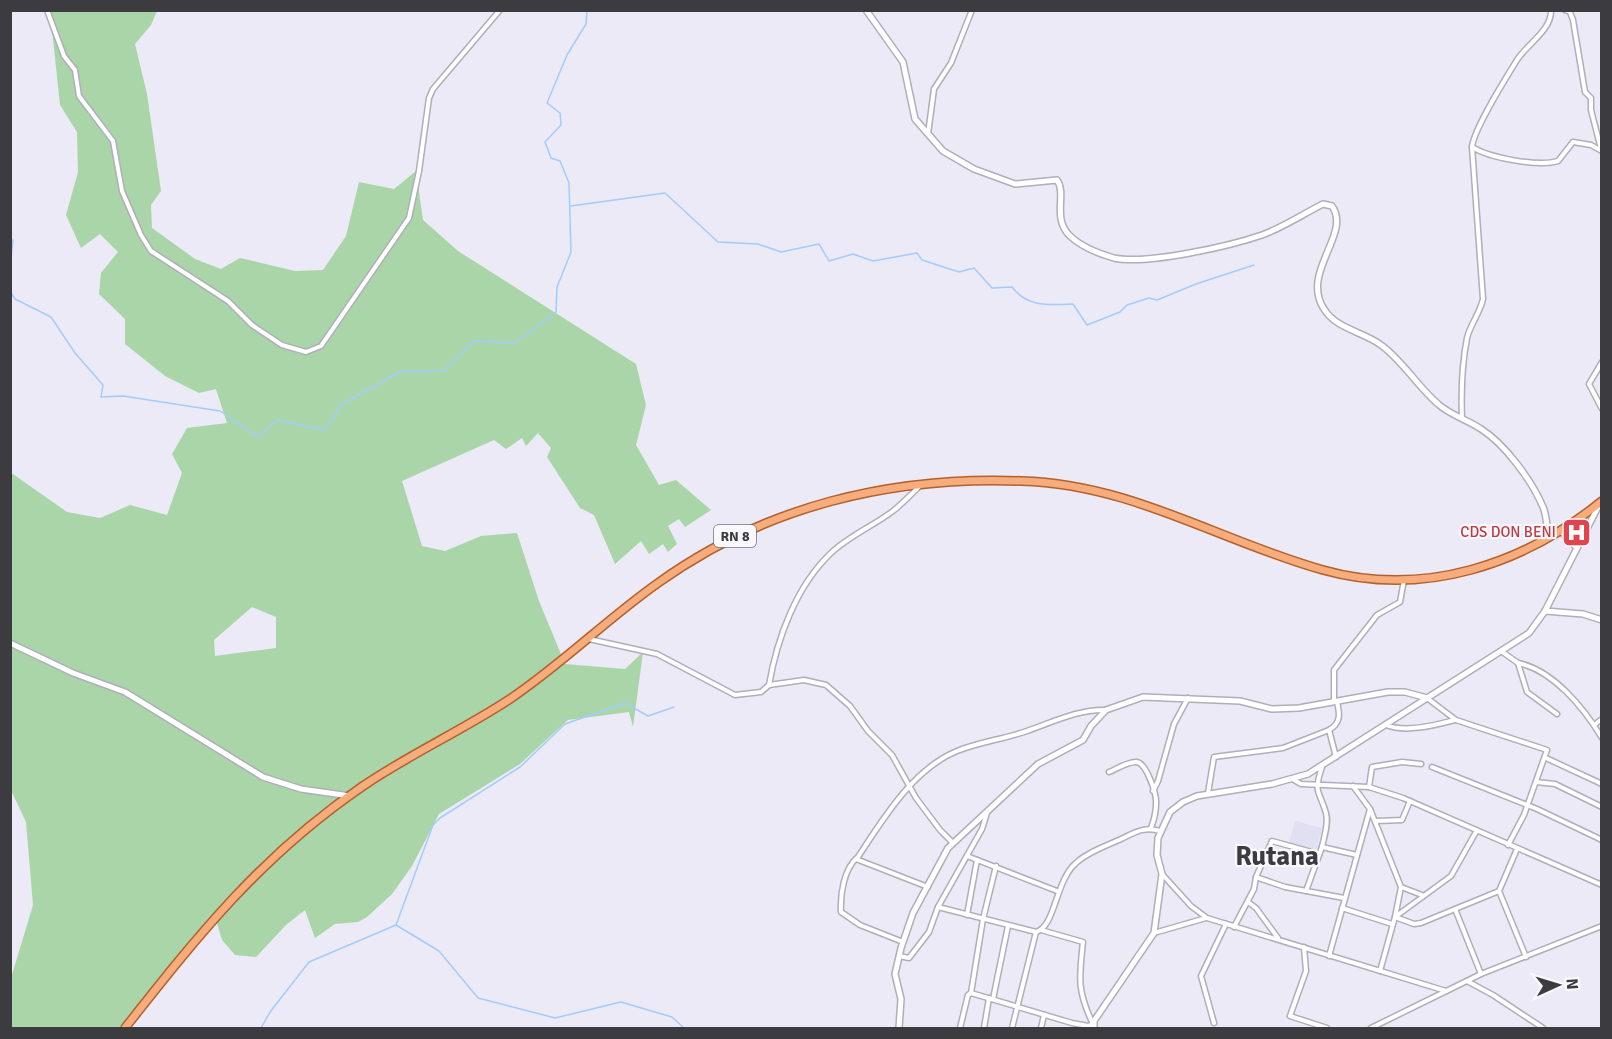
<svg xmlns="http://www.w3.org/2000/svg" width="1612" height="1039" font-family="Signika,sans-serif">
	<rect width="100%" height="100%" fill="#ebeaf6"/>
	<path fill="#e1dff2" d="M1295 821 1322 828 1316 851 1289 843Z"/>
	<path fill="#a9d5a9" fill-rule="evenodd" d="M50 11H157L151 25 135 44 147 94 161 191 151 205 152 228 195 259 221 269 240 258 295 271 323 270 346 236 359 182 394 189 416 171 423 220 458 251 636 364 646 405 636 445 659 485 676 480 711 510 685 527 679 519 668 526 677 544 668 552 663 544 649 554 641 541 615 564 594 515 580 508 547 457 551 448 538 433 526 446 522 438 506 449 494 440 402 481 422 546 445 551 481 536 517 533 539 601 565 664 625 669 643 652 633 727 629 712 568 720 520 764 439 814 412 866 392 894 367 917 358 922 335 924 315 938 305 910 286 925 256 957 235 955 222 940 214 913 119 1028H11V978L33 905 26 822 10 788V472L67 512 100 518 130 505 167 515 182 473 172 454 187 428 227 423 216 389 199 393 165 376 125 344V319L99 294 101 273 118 252 100 234 81 248 66 215 78 172 77 132 60 105ZM252 607 276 617V648L215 656 214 640Z"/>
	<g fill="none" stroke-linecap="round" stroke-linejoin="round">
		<g stroke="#a3ccfd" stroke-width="1.5">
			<path d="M571 206 665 193 718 242 758 244 781 252 819 244 829 261 853 254 873 261 917 253 922 260 959 272 974 268 992 288 1012 287C1028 308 1050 305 1073 304L1087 325 1120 312 1127 305 1149 298 1157 300 1196 284 1254 265"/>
			<path d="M10 238 13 240 10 268"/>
			<path d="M10 291 15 299 51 317 75 353 103 385 101 397 123 396 220 411 258 437 277 420 325 430 342 404 402 371H443L474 341 515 343 556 312 557 287 571 252 569 183 560 161 551 158 545 142 561 125 560 113 547 103 567 55 586 24 587 10"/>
			<path d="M396 925 439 951 478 998 555 1018 621 1002 672 1017 684 1028"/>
			<path d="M261 1028 270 1012 309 962 396 925 433 825 440 818 520 767 565 724 625 703 648 716 674 707"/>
		</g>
		<defs>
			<g id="street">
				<path d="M47 10 64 56 75 70 79 96 113 141 122 191 141 235 151 251 228 301 252 325 282 345 306 352 321 346 409 218 419 171 429 98 433 89 500 10"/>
				<path d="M1551 10C1552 30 1527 44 1517 60 1506 78 1474 128 1472 147 1490 158 1538 167 1558 161L1573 142 1591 145 1602 151"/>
				<path d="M1565 10 1570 12 1573 20 1585 92 1591 98V110L1601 149"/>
				<path d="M928 134 934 89 951 63 972 10"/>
				<path d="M1602 362 1589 384 1602 409"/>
				<path d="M1462 418C1461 393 1462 364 1467 338 1470 325 1480 313 1483 299L1472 147"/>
				<path d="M589 639 657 654 735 695 761 692 769 685 804 680 826 685 850 706 868 731 892 755 916 798 940 830 952 842"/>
				<path d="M1501 651 1518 663 1527 692 1557 714"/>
				<path d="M1518 663C1553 670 1584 708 1602 738"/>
				<path d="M769 685C777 639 796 586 831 553 849 536 873 526 893 511 902 504 911 494 920 486"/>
				<path d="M1427 698 1456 720 1547 750 1524 815 1508 845"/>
				<path d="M1334 700V670L1377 615 1400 602 1404 580"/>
				<path d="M1386 725C1406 733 1435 725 1455 720"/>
				<path d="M1594 725 1602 719"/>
				<path d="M1336 757 1329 730C1341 723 1340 714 1337 702"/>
				<path d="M1546 758 1602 784"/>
				<path d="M1322 767C1313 794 1319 789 1326 813 1329 823 1324 837 1322 847L1357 855"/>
				<path d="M1432 767 1537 809 1602 840"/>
				<path d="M1109 772C1117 769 1128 761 1137 762 1147 764 1157 795 1156 804 1156 813 1154 820 1151 828"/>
				<path d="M1294 780 1301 784 1369 787 1403 798 1602 885"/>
				<path d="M1536 782 1555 784 1602 807"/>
				<path d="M1353 786 1370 809 1401 887 1422 895"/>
				<path d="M1369 787 1372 767 1402 762 1421 764"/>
				<path d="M1153 791 1158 781 1174 724 1188 698"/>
				<path d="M1208 793 1214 757 1283 748 1329 730"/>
				<path d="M1376 821 1402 820 1410 801"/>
				<path d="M1319 854 1272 841 1256 877 1285 887 1344 898"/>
				<path d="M967 856 1057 891"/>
				<path d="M856 859 928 887"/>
				<path d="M1162 874 1191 906 1207 918 1446 991"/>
				<path d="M1401 887 1395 917 1414 924 1421 923 1499 891 1517 849"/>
				<path d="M1306 891 1322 847"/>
				<path d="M1499 891 1526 957"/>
				<path d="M1248 902 1256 908 1278 938"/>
				<path d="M938 907 1036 932"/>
				<path d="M1342 908 1392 924"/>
				<path d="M1455 909 1481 974"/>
				<path d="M967 915 977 860"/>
				<path d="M1234 927 1254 889 1256 877"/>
				<path d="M1154 933 1206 918"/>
				<path d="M903 942 860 925 841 912C840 894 844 868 858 857 883 819 913 769 957 751 979 742 1004 739 1027 731 1053 722 1079 709 1106 710"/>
				<path d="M1304 947 1306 971 1290 1016 1327 1028"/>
				<path d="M899 956 909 958 929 932 938 907 982 829 987 813"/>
				<path d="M1329 956 1370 809"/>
				<path d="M1380 971 1395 917 1451 876 1476 832"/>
				<path d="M1467 981 1493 995 1543 1028"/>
				<path d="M971 993 1072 1023 1088 1026 1093 1024C1077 991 1079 978 1083 942L1041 930"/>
				<path d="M993 999 1008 926"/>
				<path d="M1214 1023 1201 976 1226 924"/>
				<path d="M960 1028 968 995 971 993 983 919 996 866"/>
				<path d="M984 1028 989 998"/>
				<path d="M1012 1028 1036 932C1056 926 1055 881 1076 863 1088 852 1106 846 1121 839 1134 833 1144 826 1160 831"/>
				<path d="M1041 1028 1044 1015"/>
				<path d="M1371 1028 1481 974 1602 926"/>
			</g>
			<g id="secondary">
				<path d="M866 10 903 62 915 119 943 151 974 169 1015 184 1057 180C1067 194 1052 217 1069 235 1080 246 1100 254 1114 258 1147 265 1230 246 1262 235 1284 227 1303 214 1323 204L1332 206C1352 234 1300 272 1324 309 1336 329 1364 332 1381 345 1403 361 1417 386 1438 404 1450 415 1468 420 1481 429 1505 444 1532 481 1543 507 1547 516 1547 528 1548 538"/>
				<path d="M1561 531 1577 548"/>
				<path d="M1545 611 1583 614 1602 620"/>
				<path d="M10 643 73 673 125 692 263 777 301 789 350 796"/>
				<path d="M899 1028 901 999 895 974 901 948 913 913 948 848 1038 764 1083 740 1091 726 1106 710 1143 697 1240 701 1272 709 1299 708 1388 692H1405L1427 698"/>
				<path d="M1094 1028V1021L1154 933 1162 874 1157 855 1158 838 1170 812 1183 802 1197 796 1272 784 1308 774 1529 633 1545 611 1599 505"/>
			</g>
			<path id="primary" d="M125 1028C199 934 262 855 363 786 410 754 463 730 510 699 562 664 607 619 658 583 765 506 891 476 1021 481 1132 484 1219 541 1323 570 1423 598 1523 565 1602 501"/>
		</defs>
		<use href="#street" stroke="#afaeb9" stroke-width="7"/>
		<use href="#secondary" stroke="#afaeb9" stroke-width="8"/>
		<use href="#primary" stroke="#b2612e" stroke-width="10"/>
		<use href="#street" stroke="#fff" stroke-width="4"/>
		<use href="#secondary" stroke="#fff" stroke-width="5"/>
		<use href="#primary" stroke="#f7ac7c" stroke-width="7"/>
	</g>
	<defs>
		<symbol id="hospital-square" viewBox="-11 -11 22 22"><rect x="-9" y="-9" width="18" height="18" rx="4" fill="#e0444e" stroke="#f9f8fd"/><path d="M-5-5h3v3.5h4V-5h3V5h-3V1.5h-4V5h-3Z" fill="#fff"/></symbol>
	</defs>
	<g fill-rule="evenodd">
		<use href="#hospital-square" x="1560" y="516" width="33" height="33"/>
	</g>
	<g text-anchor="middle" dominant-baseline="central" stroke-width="4.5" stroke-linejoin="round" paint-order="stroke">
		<rect fill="#f9f8fd" stroke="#757479" stroke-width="1.5" x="714" y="525" width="42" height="22" rx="4.5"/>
		<g font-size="14" font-weight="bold" fill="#3c3b40">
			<text x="735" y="536">RN 8</text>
		</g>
		<g font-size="15" fill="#be3a42" stroke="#f9f8fd" text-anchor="end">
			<text x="1556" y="532">CDS DON BENI</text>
		</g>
		<g font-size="27" font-weight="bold" fill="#3c3b40" stroke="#f9f8fd">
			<text x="1277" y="856">Rutana</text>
		</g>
	</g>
	<rect width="1612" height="1039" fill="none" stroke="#3c3b40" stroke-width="24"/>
	<g transform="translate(1558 985) rotate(86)" stroke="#f9f8fd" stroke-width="4.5" paint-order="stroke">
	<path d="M0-4.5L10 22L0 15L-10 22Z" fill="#3c3b40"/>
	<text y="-9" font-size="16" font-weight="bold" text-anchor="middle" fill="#3c3b40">N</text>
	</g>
</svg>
